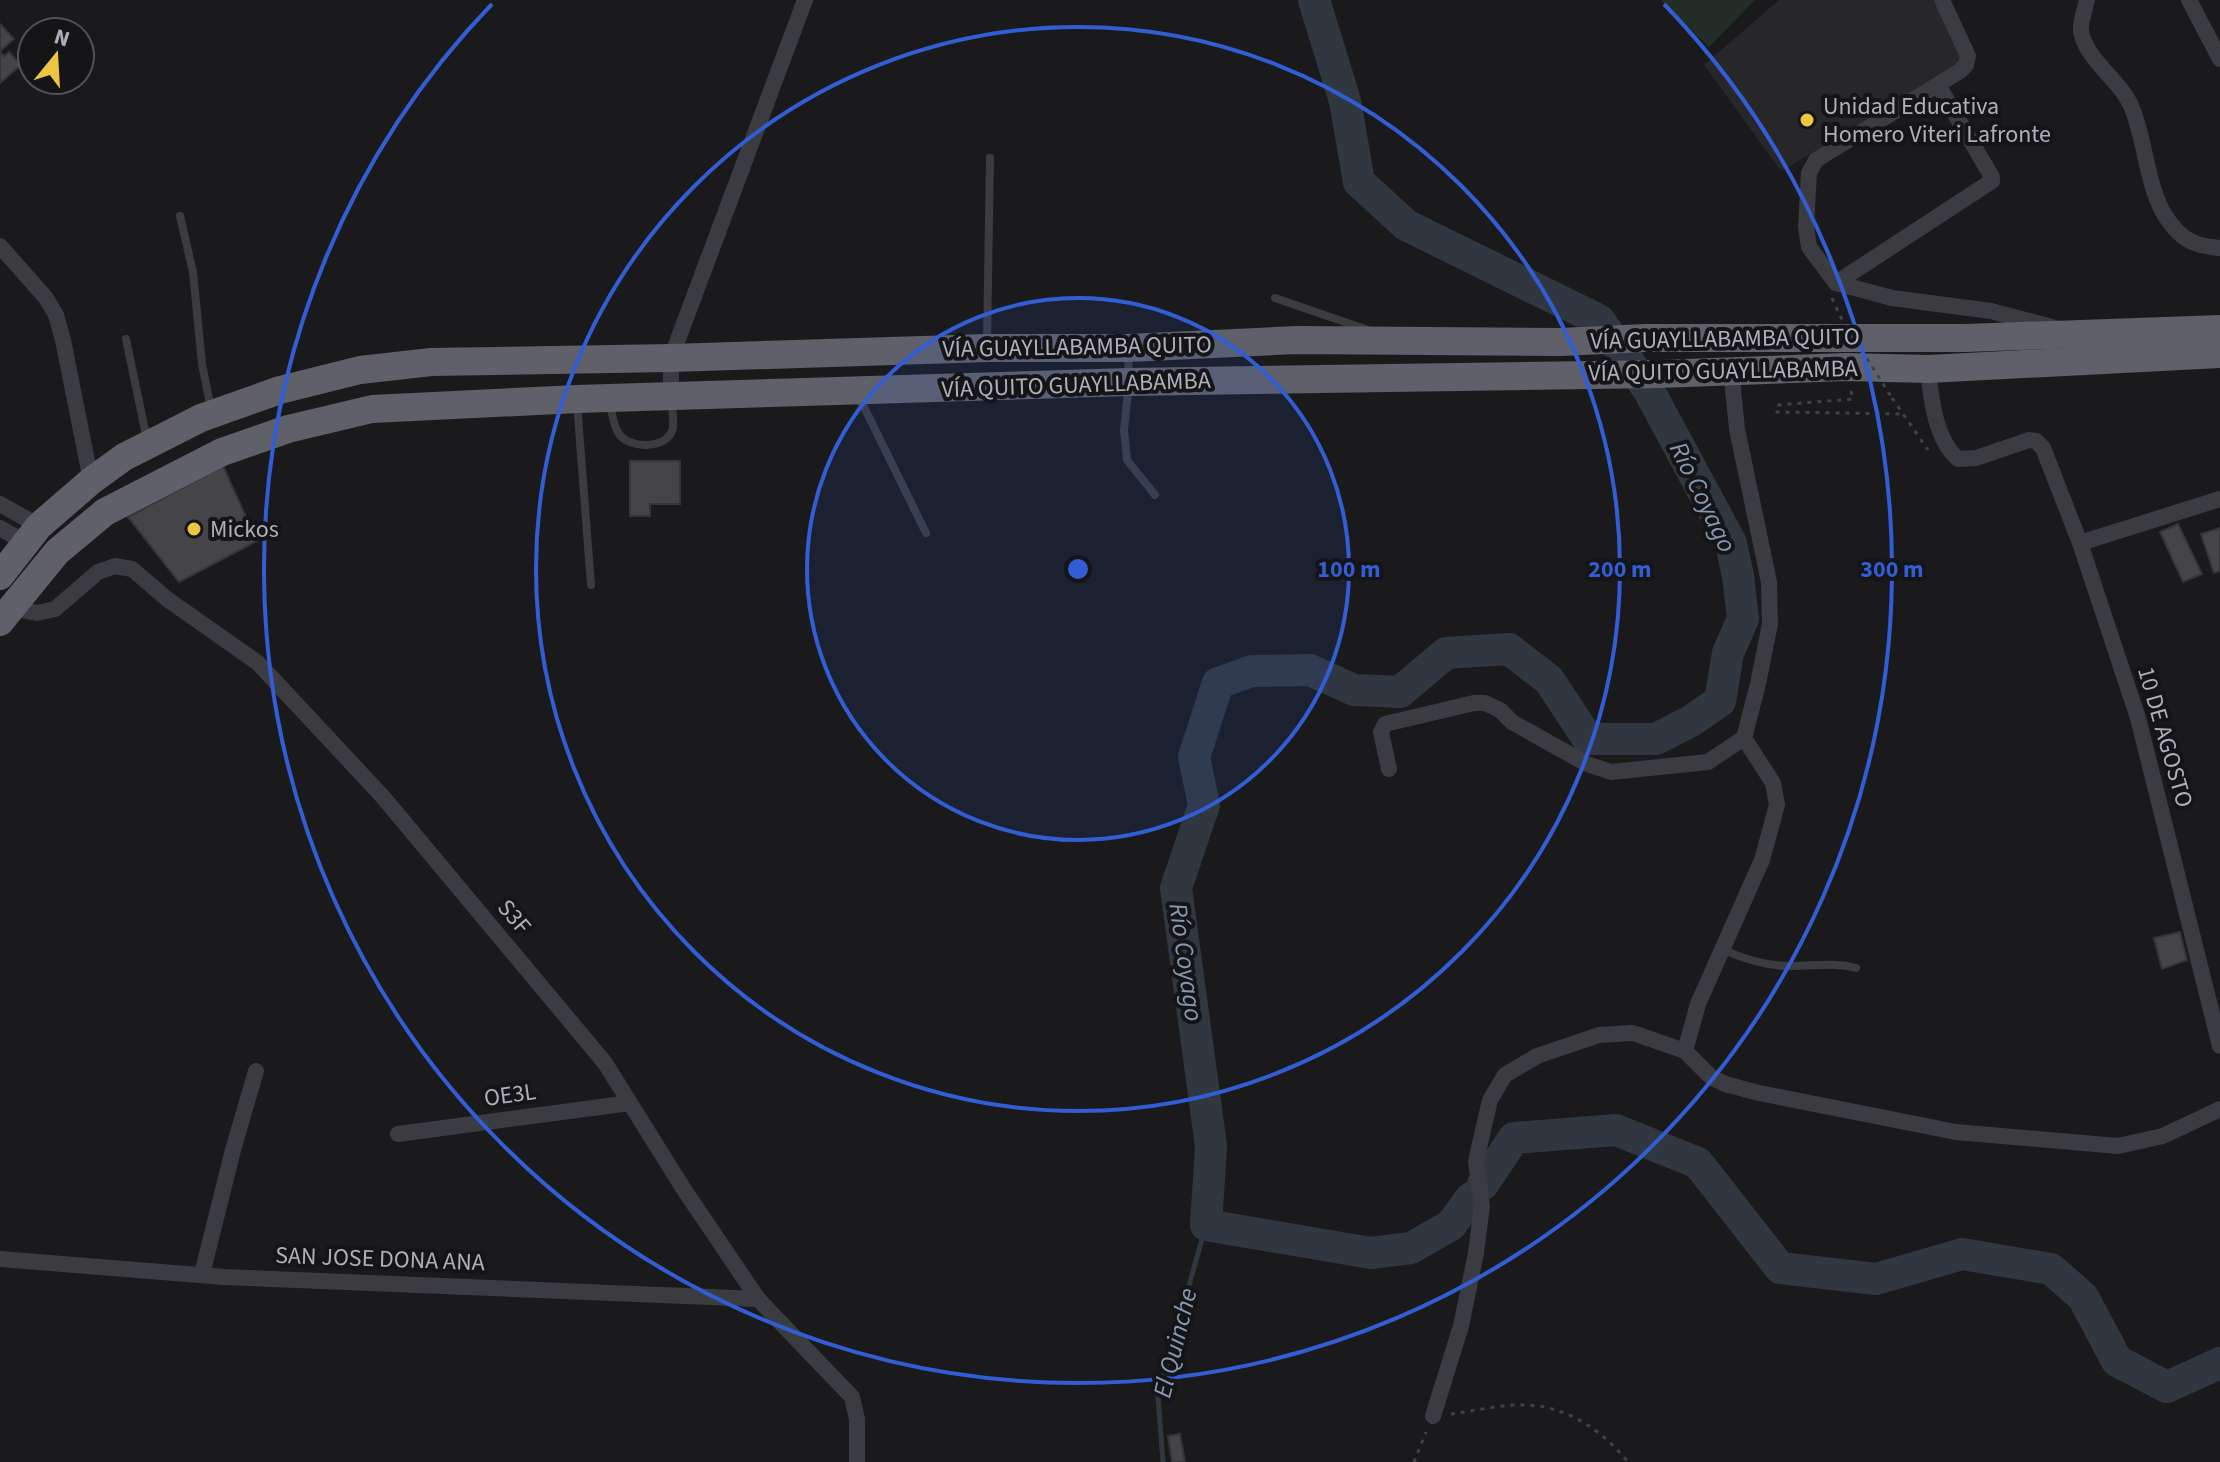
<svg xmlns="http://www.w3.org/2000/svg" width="2220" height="1462" font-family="'Source Sans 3',sans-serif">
	<rect width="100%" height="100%" fill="#1a1a1c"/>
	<path fill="#272629" d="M1779 0H1933L1964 58 1959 69 1781 171 1704 65Z"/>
	<path fill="#242c26" d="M1661 0H1755L1709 47Z"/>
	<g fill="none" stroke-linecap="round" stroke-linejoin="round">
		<path stroke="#303740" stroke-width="5" d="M1163 1462 1158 1396 1206 1225"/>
		<g stroke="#303740" stroke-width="32">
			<path d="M1314 0 1345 101 1359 182 1406 225 1599 320 1648 389 1731 543 1738 576 1743 619 1728 653 1720 701 1691 721 1656 739H1588L1549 680 1509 649 1446 653 1400 692 1354 690 1310 670 1252 671 1218 683 1194 757 1204 805 1176 888 1211 1146 1206 1225 1371 1253 1411 1248 1451 1225 1471 1198"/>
			<path d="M1483 1184 1514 1138 1616 1130 1698 1163 1780 1268 1876 1279 1962 1254 2051 1269 2083 1297 2117 1361 2167 1387 2220 1363"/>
		</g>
	</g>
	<g fill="#454549" stroke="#353438" stroke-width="2">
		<path d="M0 24 14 39 0 51 4 56 9 52 21 65 0 83Z"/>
		<path d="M630 461H680V504H650V516H630Z"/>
		<path d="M223 466 257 541 179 582 128 517Z"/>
		<path d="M2178 524 2202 574 2183 582 2160 532Z"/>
		<path d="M2220 528V571L2214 573 2201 534Z"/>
		<path d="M2180 932 2187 960 2162 969 2154 938Z"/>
		<path d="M1180 1434 1185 1462H1172L1168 1436Z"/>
	</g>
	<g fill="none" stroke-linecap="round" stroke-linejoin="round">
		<g stroke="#414248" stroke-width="3" stroke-dasharray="4 6" stroke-linecap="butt">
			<path d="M1832 298 1840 316"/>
			<path d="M1851 391 1853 399 1777 405V412L1902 414"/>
			<path d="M1892 398 1928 450"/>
			<path d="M1451 1414C1475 1411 1502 1404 1526 1405 1567 1406 1603 1431 1628 1462"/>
			<path d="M1414 1462 1426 1432"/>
		</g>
		<g stroke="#3b3c41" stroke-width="8">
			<path d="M180 216 193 272 202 364 211 409"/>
			<path d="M1275 298 1368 330"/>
			<path d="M126 339 147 440"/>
			<path d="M987 343 990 158"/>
			<path d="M1128 352 1129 382 1124 430 1127 460 1155 495"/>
			<path d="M856 395 865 409 926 533"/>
			<path d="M577 403 591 585"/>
			<path d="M610 403C612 413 613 425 619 434 629 449 668 450 673 428 674 421 672 410 672 403"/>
			<path d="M1722 949C1743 959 1767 966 1791 966 1814 966 1834 962 1856 968"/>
		</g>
		<g stroke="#3b3c41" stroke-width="16">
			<path d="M1942 0 1968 56 1966 65 1960 71 1816 160 1809 173 1806 227 1809 247 1836 283 1892 298 1991 311 2052 327"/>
			<path d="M2087 0C2085 9 2080 22 2081 31 2086 61 2121 80 2132 108 2146 142 2147 191 2168 220 2183 241 2195 246 2220 248"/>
			<path d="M2189 0 2220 59"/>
			<path d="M0 246 46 298 56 315 63 340 91 481"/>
			<path d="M1836 283 1992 181V177L1938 85"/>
			<path d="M1928 369C1931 398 1935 439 1958 459L1976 458 2029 440 2036 441 2043 448 2080 543 2138 718 2220 1046"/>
			<path d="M671 397V358L805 0"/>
			<path d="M0 504 39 526"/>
			<path d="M0 528 24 542"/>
			<path d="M2080 543 2220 499"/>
			<path d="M11 608 37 613 55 609 98 572 115 566 132 569 167 599 258 663 383 797 605 1063 683 1188 758 1299 852 1397 857 1419V1462"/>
			<path d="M1389 769 1381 732 1385 724 1474 703H1485L1500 710 1512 722 1587 764 1611 772 1708 762 1744 738"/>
			<path d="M1685 1051 1698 1004 1762 860 1777 805 1773 783 1744 738 1758 684 1770 624 1769 582 1737 429 1731 369"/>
			<path d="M398 1134 630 1103"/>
			<path d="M0 1259 224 1277 758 1299"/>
			<path d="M202 1274 233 1150 256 1071"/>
			<path d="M1433 1416 1461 1326 1476 1253 1482 1206 1476 1161 1490 1100 1505 1075 1537 1056 1599 1035 1633 1033 1685 1051 1711 1077 1725 1084 1759 1093 1956 1132 2118 1146 2163 1136 2220 1109"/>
		</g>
		<g stroke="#5f6069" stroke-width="28">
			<path d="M0 576 39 526 91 481 124 457 201 418 280 390 360 370 431 362 671 358 987 348H1128L1296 340 1561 342 1646 338H1965L2220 329"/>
			<path d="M0 622 57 552 105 512 222 452 288 429 372 409 577 399 1129 382 1659 374 1846 367 1928 369 2220 354"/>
		</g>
		<path stroke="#414248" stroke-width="3" stroke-dasharray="4 6" stroke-linecap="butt" d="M1840 316 1892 398"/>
	</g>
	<circle cx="1078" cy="569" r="271" fill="#335dd4" fill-opacity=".12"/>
	<g fill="none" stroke="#335dd4" stroke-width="4">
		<circle cx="1078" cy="569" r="271"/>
		<circle cx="1078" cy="569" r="542"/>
		<path d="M1664 4A814 814 0 1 1 492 4"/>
	</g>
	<g fill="#ecc643" stroke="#151517" stroke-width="3">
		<circle cx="1807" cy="120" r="8"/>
		<circle cx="194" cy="529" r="8"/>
	</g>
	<g text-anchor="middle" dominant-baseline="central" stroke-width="8" stroke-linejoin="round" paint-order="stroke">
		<g font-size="24" fill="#adb0bb" stroke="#151517" text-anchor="start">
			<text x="1823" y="106">Unidad Educativa<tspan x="1823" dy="28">Homero Viteri Lafronte</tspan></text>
			<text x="210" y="529">Mickos</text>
		</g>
		<g font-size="24" fill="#adb0bb" stroke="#151517">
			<text transform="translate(1725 339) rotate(-1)">VÍA GUAYLLABAMBA QUITO</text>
			<text transform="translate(1077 347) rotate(-1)">VÍA GUAYLLABAMBA QUITO</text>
			<text transform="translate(1723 371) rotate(-1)">VÍA QUITO GUAYLLABAMBA</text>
			<text transform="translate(1076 385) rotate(-2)">VÍA QUITO GUAYLLABAMBA</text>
			<text transform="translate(2165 737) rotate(74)">10 DE AGOSTO</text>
			<text transform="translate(514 917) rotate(50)">S3F</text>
			<text transform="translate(510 1095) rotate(-8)">OE3L</text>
			<text transform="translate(380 1259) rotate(2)">SAN JOSE DONA ANA</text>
		</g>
		<g font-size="26" font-style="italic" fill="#8699b4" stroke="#151517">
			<text transform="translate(1703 497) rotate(64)">Río Coyago</text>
			<text transform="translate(1186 962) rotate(82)">Río Coyago</text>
			<text transform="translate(1175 1343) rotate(-76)">El Quinche</text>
		</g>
	</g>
	<circle cx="1078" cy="569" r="12" fill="#335dd4" stroke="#151517" stroke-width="4"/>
	<g font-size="24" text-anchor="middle" font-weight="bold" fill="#335dd4" stroke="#151517" stroke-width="8" stroke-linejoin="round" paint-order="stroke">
		<text x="1349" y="577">100 m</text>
		<text x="1620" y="577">200 m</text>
		<text x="1892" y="577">300 m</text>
	</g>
	<g transform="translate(56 56) rotate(18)"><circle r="38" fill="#151517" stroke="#525359" stroke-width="2"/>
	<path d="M0-6L14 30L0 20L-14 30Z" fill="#ecc643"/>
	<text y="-12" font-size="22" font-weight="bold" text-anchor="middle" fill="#adb0bb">N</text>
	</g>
</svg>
